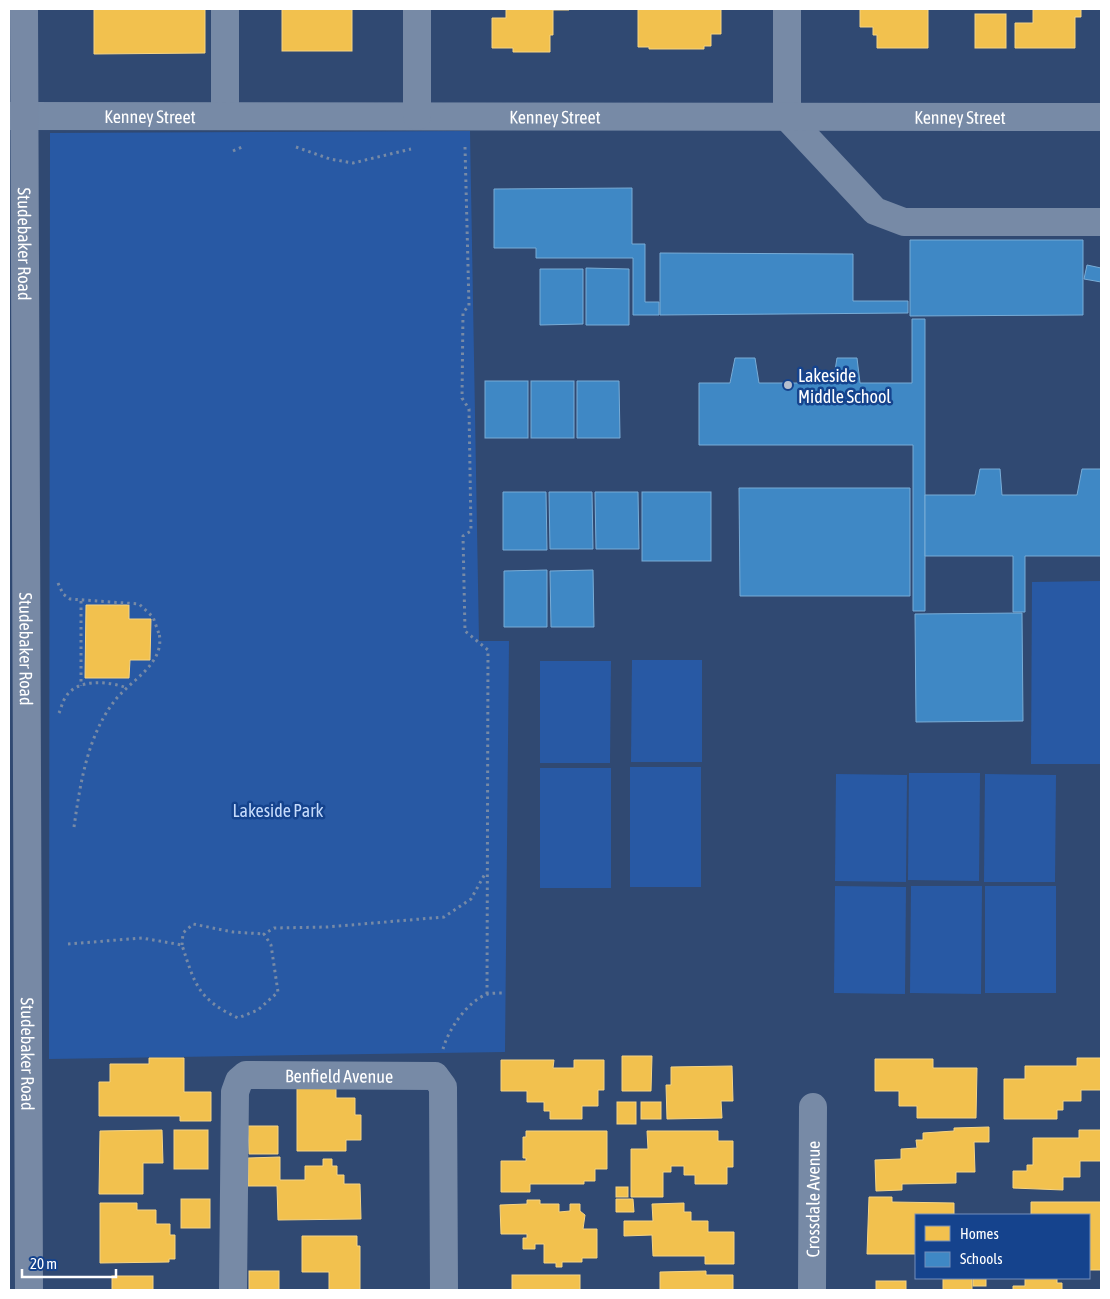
<svg xmlns="http://www.w3.org/2000/svg" width="1110" height="1299" font-family="'Asap Condensed',sans-serif">
	<rect width="100%" height="100%" fill="#304972"/>
	<g fill="#2859a4">
		<path d="M470 131 479 641H509L505 1052 49 1059 50 133Z"/>
		<path d="M1101 581V764H1031L1032 582Z"/>
		<path d="M632 660H702V762H631Z"/>
		<path d="M540 661H611L610 763H540Z"/>
		<rect x="630" y="767" width="71" height="120"/>
		<rect x="540" y="768" width="71" height="120"/>
		<path d="M909 773H980L979 881 908 880Z"/>
		<path d="M836 774 907 775 906 882 835 881Z"/>
		<path d="M985 774 1056 775 1055 882H984Z"/>
		<path d="M835 886 906 887 905 994 834 993Z"/>
		<path d="M911 886H982L981 994 910 993Z"/>
		<rect x="985" y="886" width="71" height="107"/>
	</g>
	<g fill="#f2c14e" stroke="#f6d483">
		<path d="M94 9H205V53L94 54Z"/>
		<rect x="282" y="9" width="70" height="42"/>
		<path d="M506 9H569V10H553V35H550V52H513V48H492V18H506Z"/>
		<path d="M638 9H721V34H711V46H704V49H649V47H638Z"/>
		<path d="M860 9H928V48H877V35H873V27H860Z"/>
		<path d="M1033 9H1081V17H1075V48H1015V23H1033Z"/>
		<rect x="975" y="14" width="31" height="34"/>
		<path d="M86 605H129V619H151L150 660H130L129 678H85Z"/>
		<path d="M622 1056H652L651 1091H622Z"/>
		<path d="M149 1058H184V1092H211V1121H180V1116H99V1082H110V1064H149Z"/>
		<path d="M1077 1058H1101V1090H1081V1101H1063V1110H1057V1119H1004V1079H1025V1066H1077Z"/>
		<path d="M875 1059H933V1068H977L976 1118H917V1106H899V1091H875Z"/>
		<path d="M501 1060H554L553 1068H574V1060H604V1090H598V1106H582V1119H550V1111H544V1102H527V1091H501Z"/>
		<path d="M732 1066 733 1101H721L722 1118 667 1119 666 1085H671V1067Z"/>
		<path d="M297 1084H336V1098H355V1115H361V1140H346V1151H297Z"/>
		<rect x="617" y="1102" width="19" height="22"/>
		<rect x="641" y="1102" width="20" height="17"/>
		<path d="M248 1126H278V1154H249Z"/>
		<path d="M989 1127V1142H974L975 1172H956V1183L902 1184V1190L876 1191 875 1160 901 1159V1149L917 1148 916 1140H923V1133L954 1131V1128Z"/>
		<path d="M162 1130 163 1163H143V1194H99L100 1131Z"/>
		<rect x="174" y="1130" width="34" height="39"/>
		<path d="M1079 1130H1101V1161H1080V1177H1063V1190L1013 1188V1171H1027V1165H1033V1138H1079Z"/>
		<path d="M526 1131H607V1169H595V1181H584V1184H530V1192H501V1161H526V1158H523V1137H526Z"/>
		<path d="M647 1131H718V1141H733V1167H727V1184H695V1175H684V1166H671V1172H663V1197H631V1149H648Z"/>
		<path d="M280 1157V1180H305V1166H323V1159H332V1166H337V1175H344V1184H360L361 1219 278 1220 277 1186H248V1158Z"/>
		<rect x="616" y="1187" width="12" height="10"/>
		<path d="M869 1197H892V1202L954 1203V1215H916V1254H867Z"/>
		<rect x="181" y="1199" width="29" height="29"/>
		<path d="M616 1199H633L634 1212H616Z"/>
		<path d="M527 1200H540V1204H559V1212L570 1211V1204H580V1211L585 1215 583 1229H597V1258H582V1262H562V1267H556V1263H544V1244H535V1249H523V1238H527V1234H501L500 1205 527 1204Z"/>
		<path d="M1031 1202H1101V1270H1089V1215H1031Z"/>
		<path d="M100 1203H137V1210H156V1224H170V1235H175V1259H169V1262L100 1263Z"/>
		<path d="M684 1203V1212H691V1221H708V1232H734V1264H705V1256H653L652 1235 624 1236V1221H653L652 1204Z"/>
		<path d="M302 1236H357V1246H360V1290H329V1272H302Z"/>
		<rect x="249" y="1271" width="30" height="19"/>
		<path d="M706 1271V1275H733V1290H660V1272Z"/>
		<rect x="512" y="1275" width="68" height="15"/>
		<rect x="112" y="1276" width="41" height="14"/>
		<rect x="943" y="1278" width="29" height="12"/>
		<rect x="973" y="1278" width="13" height="8"/>
		<path d="M1025 1278H1057V1283H1062V1290H1013V1286H1025Z"/>
		<rect x="876" y="1281" width="30" height="9"/>
	</g>
	<g fill="#3f88c5" stroke="#79acd6">
		<path d="M632 188V244H645V302H659V315H633V258H536V248H494V189Z"/>
		<path d="M910 240H1083V315L910 316Z"/>
		<path d="M660 253 853 254V301H908V313L660 315Z"/>
		<path d="M1087 265 1101 268V282L1084 279Z"/>
		<path d="M586 268 629 269V325H586Z"/>
		<path d="M540 269H583V324L540 325Z"/>
		<path d="M912 319H925V611H913V445H699V383H730L735 358H755L759 383H833L837 358H857L860 383H912Z"/>
		<rect x="485" y="381" width="43" height="57"/>
		<rect x="531" y="381" width="43" height="57"/>
		<path d="M577 381H619L620 438H577Z"/>
		<path d="M980 469H1000L1002 495H1077L1082 469H1101V556H1025V612H1013V556H925V495H975Z"/>
		<path d="M739 488H910V596H740Z"/>
		<path d="M503 492H546L547 550H503Z"/>
		<path d="M549 492H592L593 549H550Z"/>
		<path d="M595 492H638L639 549H596Z"/>
		<rect x="642" y="492" width="69" height="69"/>
		<path d="M547 570V627H504V571Z"/>
		<path d="M593 570 594 627H551L550 571Z"/>
		<path d="M1022 613 1023 721 916 722 915 614Z"/>
	</g>
	<g fill="none" stroke-linecap="round" stroke-linejoin="round">
		<g stroke="#778aa6" stroke-width="3" stroke-dasharray="2.5 4" stroke-linecap="butt">
			<path d="M296 147 330 159 353 163 411 149"/>
			<path d="M465 147 469 306 463 312 462 398 469 409 471 531 463 536 465 631 488 650 487 994"/>
			<path d="M233 151 242 147"/>
			<path d="M58 583 63 594 70 599 139 604 153 617 159 634"/>
			<path d="M81 601V686"/>
			<path d="M59 713C61 709 62 703 65 698 76 678 109 681 127 688"/>
			<path d="M74 827C80 785 87 738 113 703 128 681 166 665 159 633"/>
			<path d="M68 944 142 938 182 945C195 985 198 999 238 1018L258 1010 278 992 271 945 264 934 274 928 327 927 444 917 471 899 486 872"/>
			<path d="M182 945 183 933 193 924 233 932 264 934"/>
			<path d="M443 1049C448 1030 468 1000 488 994 493 993 499 993 504 993"/>
		</g>
		<g stroke="#778aa6" stroke-width="28">
			<path d="M225 9V116"/>
			<path d="M787 9V117L875 211 904 222H1101"/>
			<path id="s1" d="M9 116 1101 117"/>
			<path d="M417 116V9"/>
			<path id="s2" d="M233 1290 235 1092 239 1081 246 1075 435 1076 443 1087 444 1290"/>
			<path id="s3" d="M812 1290 813 1107"/>
		</g>
		<path stroke="#7789a5" stroke-width="28" id="s4" d="M24 9 29 1290"/>
	</g>
	<circle fill="#b7bfce" stroke="#15438d" stroke-width="2" cx="788" cy="385" r="5"/>
	<g text-anchor="middle" dominant-baseline="central" stroke-width="5" stroke-linejoin="round" paint-order="stroke">
		<g font-size="18" fill="#fff" stroke="#15438d">
			<text stroke="none"><textPath href="#s1" startOffset="141">Kenney Street</textPath></text>
			<text stroke="none"><textPath href="#s1" startOffset="546">Kenney Street</textPath></text>
			<text stroke="none"><textPath href="#s1" startOffset="951">Kenney Street</textPath></text>
			<text stroke="none"><textPath href="#s4" startOffset="235">Studebaker Road</textPath></text>
			<text stroke="none"><textPath href="#s4" startOffset="640">Studebaker Road</textPath></text>
			<text stroke="none"><textPath href="#s4" startOffset="1045">Studebaker Road</textPath></text>
			<text stroke="none"><textPath href="#s2" startOffset="312">Benfield Avenue</textPath></text>
			<text stroke="none"><textPath href="#s3" startOffset="91">Crossdale Avenue</textPath></text>
		</g>
		<g font-size="18" fill="#fff" stroke="#15438d" text-anchor="start">
			<text x="798" y="375">Lakeside<tspan x="798" dy="21">Middle School</tspan></text>
		</g>
		<g font-size="18" fill="#c6dbfb" stroke="#15438d">
			<text x="278" y="810">Lakeside Park</text>
		</g>
	</g>
	<rect width="1110" height="1299" fill="none" stroke="#ffffff" stroke-width="20"/>
	<rect x="915" y="1214" width="175" height="65" fill="#15438d" stroke="#738ebb"/>
	<rect x="925" y="1226" width="25" height="15" fill="#f2c14e" stroke="#738ebb"/>
	<text x="960" y="1239" font-size="15" fill="#ffffff">Homes</text>
	<rect x="925" y="1252" width="25" height="15" fill="#3f88c5" stroke="#738ebb"/>
	<text x="960" y="1264" font-size="15" fill="#ffffff">Schools</text>
	<path d="M22 1269v8h94v-8" fill="none" stroke="#ffffff" stroke-width="2.5"/>
	<text x="30" y="1269" font-size="15" fill="#ffffff" stroke="#15438d" stroke-width="4" paint-order="stroke">20 m</text>
</svg>
